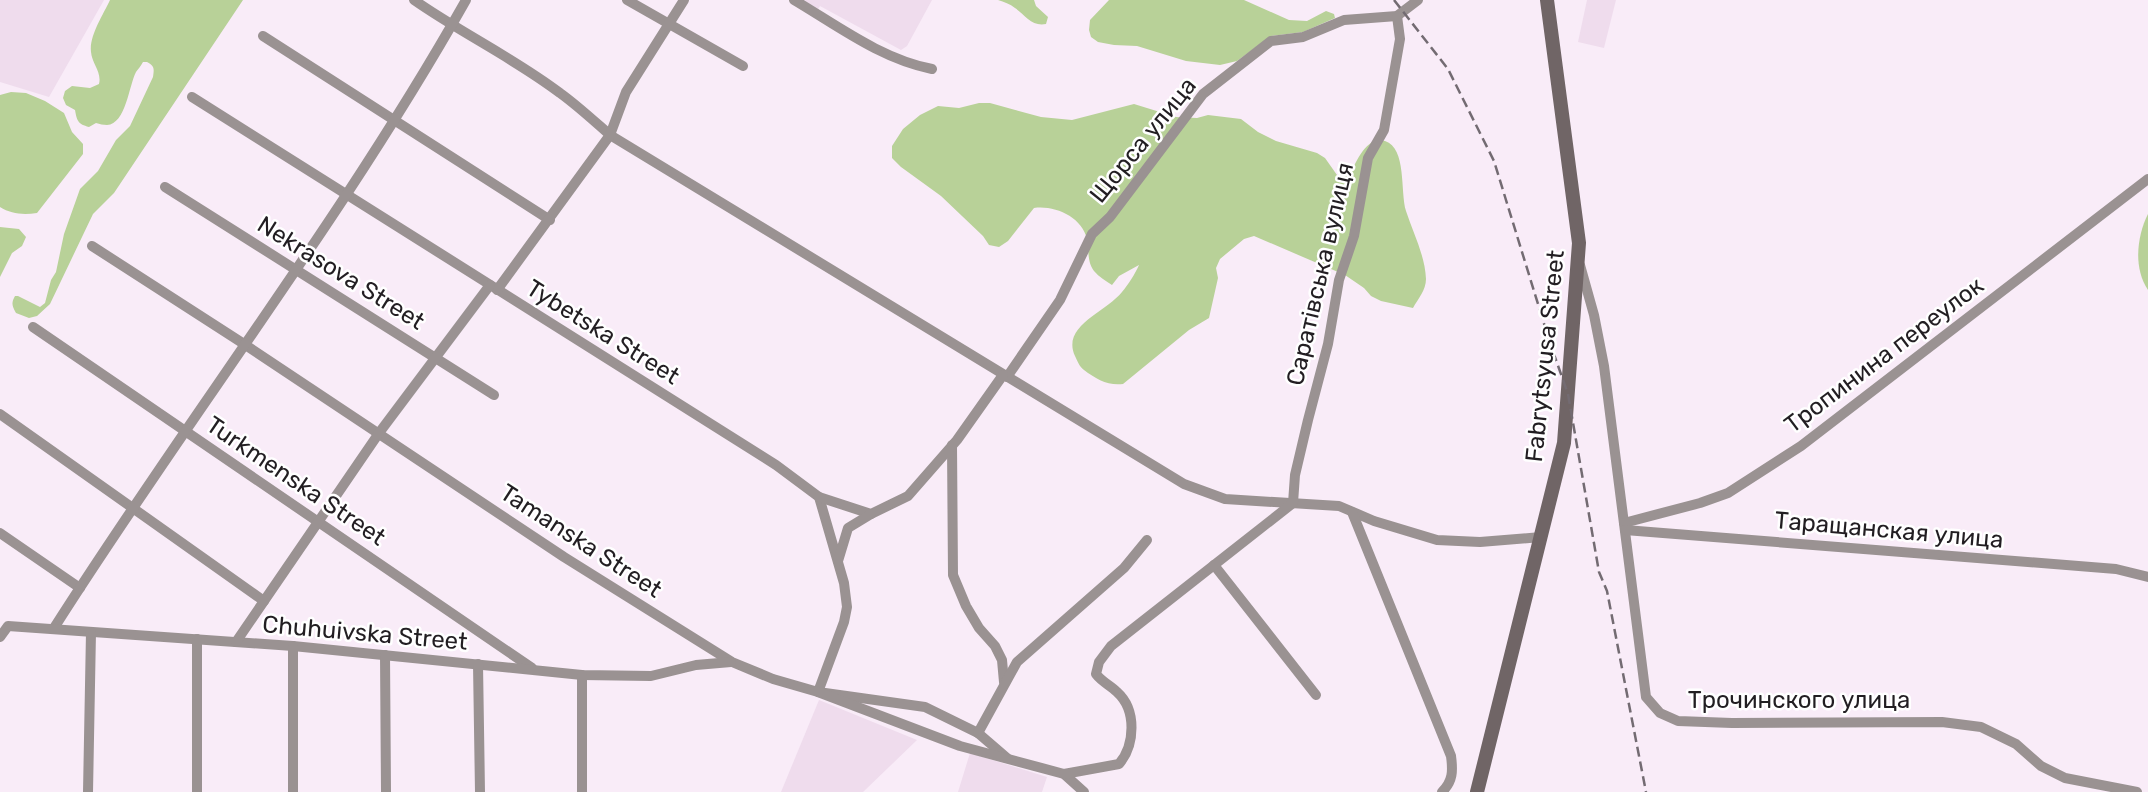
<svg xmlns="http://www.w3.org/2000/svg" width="2148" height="792" font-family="Rubik,sans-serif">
	<rect width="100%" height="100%" fill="#f9ecf8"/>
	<g fill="#efdced">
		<path d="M0 0H104L49 97 0 82Z"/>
		<path d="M798 0H932L907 46 901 50 820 6 817 11Z"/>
		<path d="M1587 0H1616L1604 48 1578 42Z"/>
		<path d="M819 700 917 740 863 792H781Z"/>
		<path d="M970 753 1047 777 1042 792H958Z"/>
	</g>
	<g fill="#b8d198">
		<path d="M110 0H243L114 193 93 214 50 304 37 316 29 318 16 313C12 306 11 303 15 296H18L40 307 45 303 51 280 56 272 64 234 80 189 98 171 116 140 130 126 153 77C154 69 155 66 147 62H143C141 66 138 69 136 72 129 85 126 124 107 125 103 125 100 124 96 123L89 127C78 124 77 121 75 110L66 105 63 98 65 91 72 86 90 88 99 84C102 72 92 64 91 52 89 36 103 15 110 0Z"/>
		<path d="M998 0H1034L1036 6 1048 17 1046 24C1032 27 1025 15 1015 8 1010 4 1004 2 998 0Z"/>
		<path d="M1109 0H1244L1289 20 1307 21 1326 11 1334 14 1335 18 1303 32 1271 36 1237 61 1220 65 1186 61 1137 46 1114 45 1098 42 1091 37 1089 30 1090 20Z"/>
		<path d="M11 92 26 93 45 101 64 113 72 132 83 144V154L37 213C23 215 11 214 0 207V95Z"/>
		<path d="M979 103H990L1041 117 1072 120 1134 104 1176 117 1197 118 1208 115 1241 119 1258 132 1276 141 1317 153 1325 158 1337 175 1349 176C1356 163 1366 135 1385 141 1407 148 1400 192 1406 211 1413 233 1425 255 1426 279 1426 290 1418 299 1413 308L1381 301 1371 296 1364 288 1345 275 1254 236 1244 239 1220 259 1216 268 1218 278 1209 318 1189 330 1123 384C1108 386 1096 379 1084 370 1079 366 1078 362 1075 356 1061 326 1106 312 1122 292 1128 285 1135 274 1139 265L1119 276 1112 285C1106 281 1099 277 1094 271 1087 262 1089 250 1087 239 1082 217 1055 205 1034 208L1008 241 999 247 989 245 983 236 941 196 901 167 892 158V146L903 129 920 115 938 106 959 108Z"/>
		<path d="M2148 214V290C2133 268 2137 236 2148 214Z"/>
		<path d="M0 227 19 229 26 237 22 246 12 253 0 277Z"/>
	</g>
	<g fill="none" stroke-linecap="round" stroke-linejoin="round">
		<g stroke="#9a9292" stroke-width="10">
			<path d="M414 0C461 33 514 58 560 93 578 106 594 121 610 135L1184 484 1225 499 1339 506 1374 521 1437 540 1480 542 1541 537"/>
			<path d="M627 0 743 66"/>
			<path d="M794 0C838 26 881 59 932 69"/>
			<path d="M263 36 550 220"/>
			<path d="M192 97 776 465 819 497 844 583 847 607 844 622 818 692 925 707 978 733 1007 758"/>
			<path d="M165 187 494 395"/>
			<path d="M92 246 244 344 564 557 732 662 773 679 818 692 960 746 1064 774 1084 792"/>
			<path d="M1580 265 1594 315 1604 366 1646 697 1660 713 1678 721 1732 723 1942 722 1981 727 2016 744 2041 766 2065 778 2137 792"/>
			<path d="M497 290 610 135 626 92 684 0"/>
			<path d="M33 327 532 668"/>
			<path d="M1007 377 1060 300 1092 234 1110 217 1203 94 1271 41 1303 37 1344 20 1397 16 1418 0"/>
			<path d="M0 414 264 601"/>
			<path d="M952 445 953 575 966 606 979 628 995 646 1002 660 1004 682"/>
			<path d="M819 497 871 514 908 496 957 440 1003 375"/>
			<path d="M1352 512 1451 756C1453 771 1453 781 1442 792"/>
			<path d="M1624 523 1700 503 1728 493 1801 446 2148 179"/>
			<path d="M1625 530 2116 569 2148 577"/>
			<path d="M0 533 80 588"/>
			<path d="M838 561 848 528 871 514"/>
			<path d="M1214 565 1316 695"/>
			<path d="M54 628C188 417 343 218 466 0"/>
			<path d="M0 637 8 626 293 646 582 675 651 676 696 665 731 662"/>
			<path d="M197 639V792"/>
			<path d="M236 642 379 433 490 285"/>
			<path d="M385 655 386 792"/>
			<path d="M478 664 480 792"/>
			<path d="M978 733 1017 662 1124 568 1147 540"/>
			<path d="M1064 774 1119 764C1135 745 1137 710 1117 692 1110 685 1102 682 1096 674L1099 662 1111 646 1293 503 1295 475 1308 420 1328 344 1339 280 1354 236 1368 158 1384 130 1400 39 1397 16"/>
			<path d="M88 792 91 632"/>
			<path d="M293 792V646"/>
			<path d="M582 792V675"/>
		</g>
		<path stroke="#706566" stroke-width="14" d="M1477 792 1564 443 1579 243 1547 0"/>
		<path stroke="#736b72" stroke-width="2.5" stroke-dasharray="10 5" stroke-linecap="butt" d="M1394 0 1448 69 1494 161 1550 343 1568 394 1599 572 1607 591 1646 792"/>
	</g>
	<g text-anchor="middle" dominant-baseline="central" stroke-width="5" stroke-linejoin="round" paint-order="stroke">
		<g font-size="24" fill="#221e22" stroke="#fff">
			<text transform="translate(1143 140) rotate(-51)">Щорса улица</text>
			<text transform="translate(341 273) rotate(32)">Nekrasova Street</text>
			<text transform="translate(1320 274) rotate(-77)">Саратівська вулиця</text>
			<text transform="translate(603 332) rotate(32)">Tybetska Street</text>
			<text transform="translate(1884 355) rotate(-37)">Тропинина переулок</text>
			<text transform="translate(1545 356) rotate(-84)">Fabrytsyusa Street</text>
			<text transform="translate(296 481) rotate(34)">Turkmenska Street</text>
			<text transform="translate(1889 530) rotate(5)">Таращанская улица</text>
			<text transform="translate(581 541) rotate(33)">Tamanska Street</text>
			<text transform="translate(365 633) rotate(5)">Chuhuivska Street</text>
			<text x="1799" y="700">Трочинского улица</text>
		</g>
	</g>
</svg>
